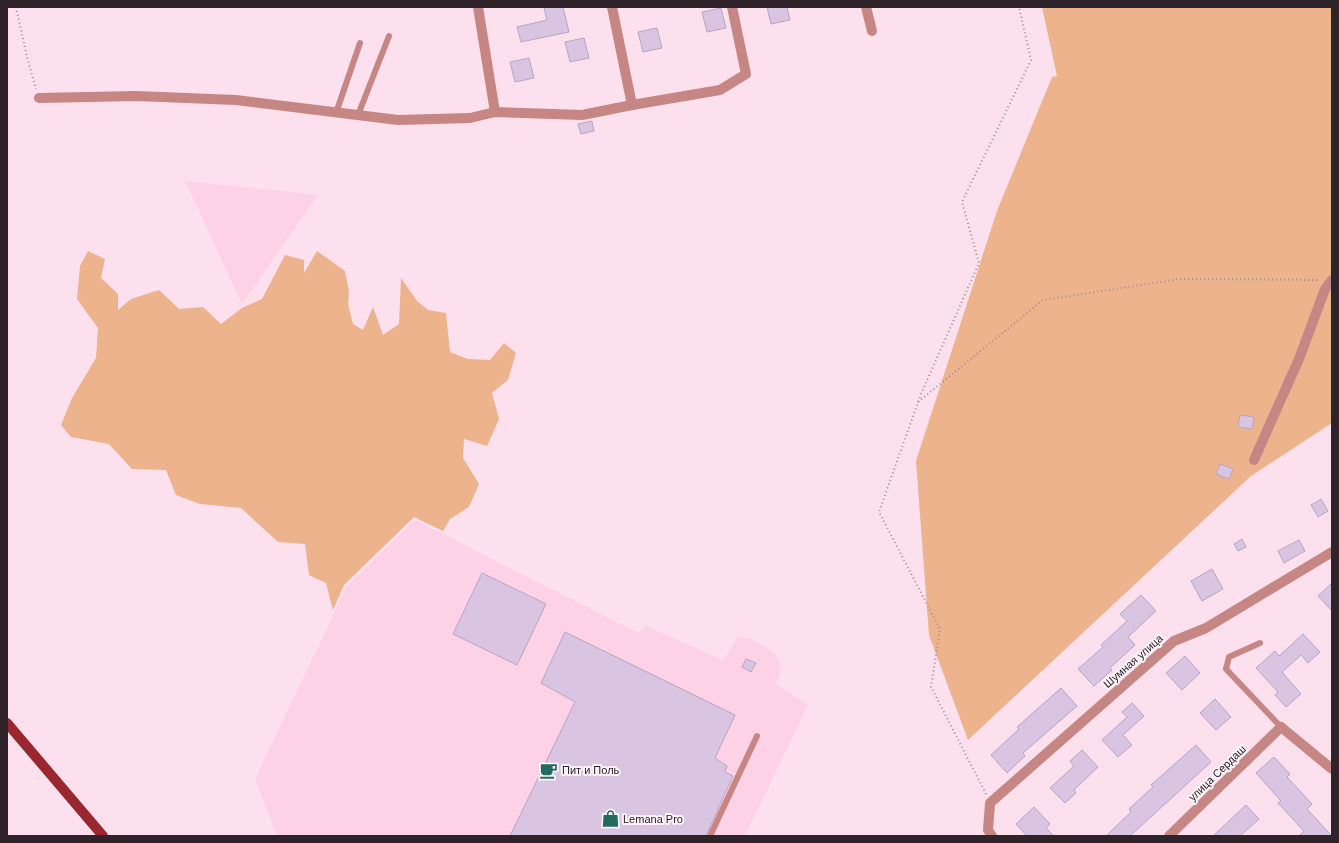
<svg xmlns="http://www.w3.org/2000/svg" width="1339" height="843" font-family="Helvetica,sans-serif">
	<rect width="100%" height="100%" fill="#fde0ed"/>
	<g fill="#fdd2e6">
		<path d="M185 181 318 195 242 304Z"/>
		<path d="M415 520 639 633 646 626 723 660 738 637 752 639 776 654 781 669 776 684 808 705 745 836H277L255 779 347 586Z"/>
	</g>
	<g fill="#ecb38d">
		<path d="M1042 7H1332V423L1251 476 968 740 929 635 916 461 997 211 1052 77 1057 76Z"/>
		<path d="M88 251 105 259 101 278 118 294V310L131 299 159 290 179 309 203 307 221 324 242 308 262 299 285 255 304 260V273L317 251 345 271 349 292 348 304 353 324 363 330 373 307 383 335 399 324 401 278 417 301 428 310 446 313 450 352 468 359 490 360 504 343 516 353 508 380 492 393 499 419 487 446 464 439 463 458 479 484 469 507 450 519 443 531 414 517 344 585 333 610 326 583 309 575 305 544 278 542 241 508 200 504 176 495 166 470 132 469 109 444 71 437 61 425 72 398 96 358 98 328 77 299 80 266Z"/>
	</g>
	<g fill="#d9c5e1" stroke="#b8a5c1">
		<path d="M549 7H563L569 32 521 42 517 27 547 20 544 8Z"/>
		<path d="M767 7H787L790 20 771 24Z"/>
		<path d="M721 8 726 28 707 32 702 12Z"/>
		<path d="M657 28 662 48 643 52 638 32Z"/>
		<path d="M584 38 589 58 570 62 565 42Z"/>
		<path d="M529 58 534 78 515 82 510 62Z"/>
		<path d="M592 121 594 131 581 134 578 124Z"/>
		<path d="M1240 415 1254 417 1252 429 1238 427Z"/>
		<path d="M1220 464 1233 469 1229 479 1216 474Z"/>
		<path d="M1321 499 1328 511 1318 517 1311 505Z"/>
		<path d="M1242 539 1246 547 1238 551 1234 544Z"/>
		<path d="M1299 540 1305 551 1284 563 1278 551Z"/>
		<path d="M1212 569 1223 589 1202 601 1191 581Z"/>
		<path d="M482 573 546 604 517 665 453 634Z"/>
		<path d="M1332 583V611L1318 596Z"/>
		<path d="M1141 595 1156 611 1128 637 1135 645 1110 668 1112 670 1094 686 1078 669 1103 647 1101 645 1127 621 1120 614Z"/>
		<path d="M565 632 735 715 715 758 727 766 725 772 733 776 706 836H510L575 702 541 683Z"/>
		<path d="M1303 634 1320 652 1308 663 1301 655 1282 672 1301 694 1286 707 1275 695 1278 692 1256 668 1275 651 1279 656Z"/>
		<path d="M1185 656 1200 673 1182 690 1166 673Z"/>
		<path d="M746 659 756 663 751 672 742 667Z"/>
		<path d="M1061 688 1077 706 1023 753 1025 756 1007 773 991 755 1019 729 1017 727Z"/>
		<path d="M1215 699 1231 717 1216 730 1200 713Z"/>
		<path d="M1132 703 1144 716 1123 735 1132 745 1118 757 1102 740 1127 717 1122 712Z"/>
		<path d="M1196 745 1211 762 1130 836H1106L1131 812 1129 809 1153 787 1151 785Z"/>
		<path d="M1082 750 1098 767 1074 790 1076 793 1065 803 1050 788 1074 766 1070 761Z"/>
		<path d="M1274 757 1290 774 1287 777 1312 804 1307 809 1332 836H1299L1304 831 1278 803 1281 801 1256 773Z"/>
		<path d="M1246 805 1259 819 1240 836H1213Z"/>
		<path d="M1034 807 1050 824 1046 828 1054 836H1027L1016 824Z"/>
	</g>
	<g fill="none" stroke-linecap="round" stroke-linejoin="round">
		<g stroke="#a28c96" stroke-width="2" stroke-dasharray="1 3" stroke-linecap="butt">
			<path d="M16 7 27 57 36 89"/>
			<path d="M918 402 1043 300 1180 279 1320 280"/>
			<path d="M986 794 931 687 940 629 879 512 921 394 979 263 962 202 1031 60 1019 7"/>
		</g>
		<g stroke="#c68683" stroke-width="6">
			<path d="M336 113 360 43"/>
			<path d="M358 115 389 36"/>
			<path d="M1260 643 1229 657 1226 669 1281 727"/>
			<path d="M710 836 757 736"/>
		</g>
		<g stroke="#c68683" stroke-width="10">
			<path d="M478 7 495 112"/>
			<path d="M612 7 632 105"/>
			<path d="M866 7 872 31"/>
			<path d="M39 98 136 96 236 100 398 120 470 118 495 112 582 115 632 105 720 90 746 74 732 7"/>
			<path d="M1254 460 1299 359 1325 289 1332 280"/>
			<path d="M992 836 988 830 990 803 1174 641 1206 628 1332 552"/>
			<path d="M1169 836 1281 727 1332 769"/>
		</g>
		<path stroke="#9a2730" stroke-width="10" d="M7 723 103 836"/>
	</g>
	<defs>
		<symbol id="cafe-bare" viewBox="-9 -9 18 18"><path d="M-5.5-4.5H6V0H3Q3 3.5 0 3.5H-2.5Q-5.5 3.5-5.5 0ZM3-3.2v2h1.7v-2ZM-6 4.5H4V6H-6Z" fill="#236b62" stroke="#fcf4f8" stroke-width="2.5" paint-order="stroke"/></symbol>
		<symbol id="shop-bare" viewBox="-9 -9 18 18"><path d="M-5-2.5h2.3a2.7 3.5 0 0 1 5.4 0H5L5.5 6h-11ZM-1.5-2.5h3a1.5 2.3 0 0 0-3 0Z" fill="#236b62" stroke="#fcf4f8" stroke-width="2.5" paint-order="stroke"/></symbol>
	</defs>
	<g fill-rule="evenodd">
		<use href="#cafe-bare" x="536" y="758" width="25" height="25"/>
		<use href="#shop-bare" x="598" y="806" width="25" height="25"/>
	</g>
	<g text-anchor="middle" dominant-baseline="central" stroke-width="4" stroke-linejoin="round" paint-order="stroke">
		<g font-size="11" fill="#2f2228" stroke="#fcf4f8">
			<text transform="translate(1133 661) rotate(-41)">Шумная улица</text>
			<text transform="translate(1217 773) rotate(-44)">улица Сердаш</text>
		</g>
		<g font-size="11" fill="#2f2228" stroke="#fcf4f8" text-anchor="start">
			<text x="562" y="770">Пит и Поль</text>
			<text x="623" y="819">Lemana Pro</text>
		</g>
	</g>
	<rect width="1339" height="843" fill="none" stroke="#2f2228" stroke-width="16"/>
</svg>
